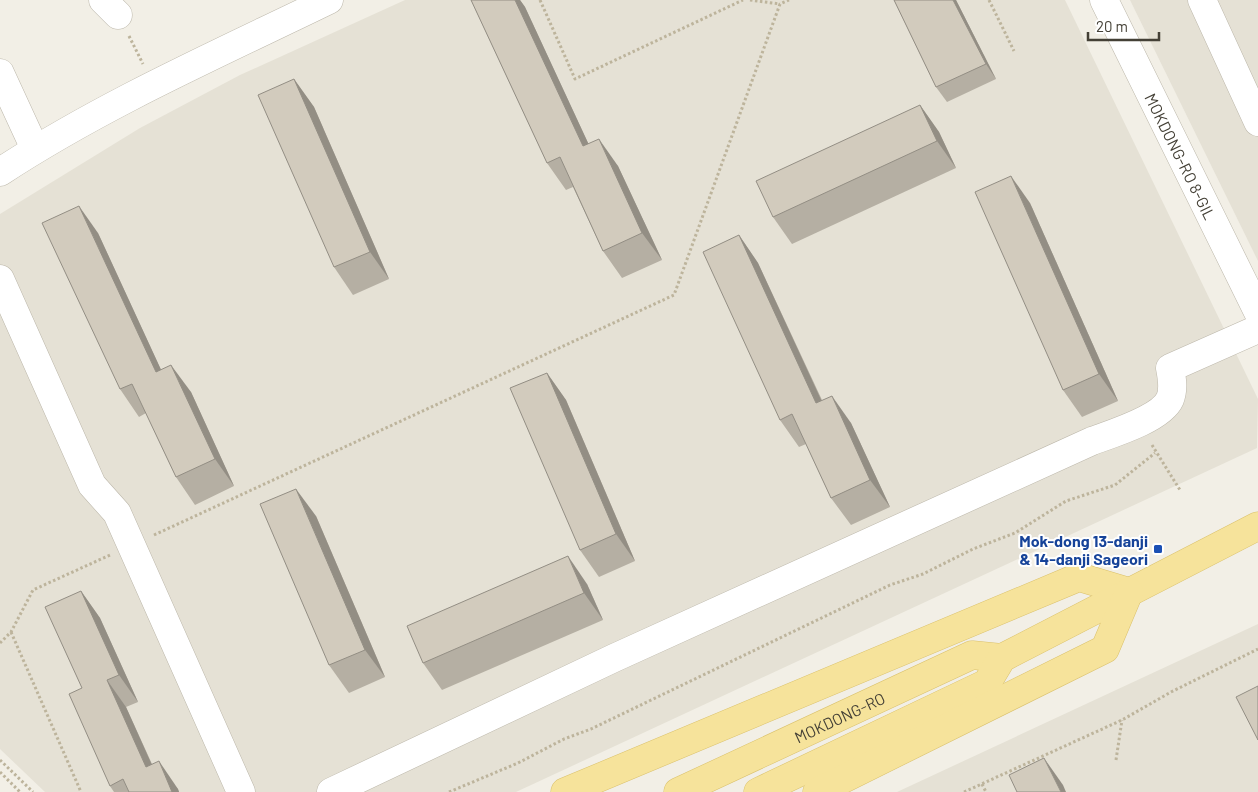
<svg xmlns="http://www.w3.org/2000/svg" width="1258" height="792" font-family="Barlow,sans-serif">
	<rect width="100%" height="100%" fill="#f2efe6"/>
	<g fill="#e5e1d5">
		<path d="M405 0H1065L1258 399 1257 448 516 792H45L0 749V214L140 128 240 75Z"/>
		<path d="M1130 0H1258V261Z"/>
		<path d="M1258 624V792H897Z"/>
	</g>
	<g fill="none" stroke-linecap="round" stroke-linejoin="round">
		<defs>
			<g id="minor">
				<path d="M103 0 118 15"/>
				<path id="s1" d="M1104 0 1258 312"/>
				<path d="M1202 0 1258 122"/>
				<path d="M0 73 35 149"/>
				<path d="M0 172C104 104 218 54 329 0"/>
				<path d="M0 279 92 485 117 513 241 792"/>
				<path d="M331 792 614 658 1092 441C1111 434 1161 419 1170 399 1174 389 1172 378 1170 368L1258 329"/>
			</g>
			<g id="major">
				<path d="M565 792 1079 577 1129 592"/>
				<path id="s2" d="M678 792 972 655 1002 658"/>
				<path d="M758 792 987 683 1002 658 1258 526"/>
				<path d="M817 792 1105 649 1129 592"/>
			</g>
		</defs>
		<use href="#minor" stroke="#bcb7aa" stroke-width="29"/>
		<use href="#major" stroke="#dac16c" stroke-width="29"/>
		<g stroke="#bdb49c" stroke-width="3" stroke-dasharray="2.5 2.5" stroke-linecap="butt">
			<path d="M540 0 575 79 743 0"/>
			<path d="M750 0 780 4"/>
			<path d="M989 0 1014 51"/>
			<path d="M129 36 143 64"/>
			<path d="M1152 445 1180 490"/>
			<path d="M154 535 674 295 780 4 789 0"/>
			<path d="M11 632 81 792"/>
			<path d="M0 643 11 632 33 590 110 555"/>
			<path d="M0 760 33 792"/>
			<path d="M1116 760 1122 720"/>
			<path d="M0 772 20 792"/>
			<path d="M982 784 986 792"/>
			<path d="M449 792 518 763 564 739 591 729 890 585 923 574 973 549 1015 533 1066 501 1115 485 1155 453"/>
			<path d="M964 792 1122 720 1171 692 1258 649"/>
		</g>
		<use href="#minor" stroke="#fff" stroke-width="28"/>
		<use href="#major" stroke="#f6e39b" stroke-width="28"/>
	</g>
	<g fill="#b5afa3">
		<path d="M471 0H520L525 7 588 143 618 166 662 260 622 278 603 251 573 187 566 190 547 163Z"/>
		<path d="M894 0H956L996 79 947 102 936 87Z"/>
		<path d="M294 79 314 107 389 279 353 295 334 267Z"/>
		<path d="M920 105 939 132 956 168 792 244 773 217Z"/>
		<path d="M1030 203 1118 401 1082 417 1063 390Z"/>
		<path d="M98 233 161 370 191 392 234 486 195 505 176 477 146 413 139 417 120 389Z"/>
		<path d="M739 235 758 263 822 400 851 423 890 507 851 525 831 498 806 444 799 447 780 420Z"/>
		<path d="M547 373 566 400 635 561 599 577 580 550Z"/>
		<path d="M316 516 385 677 349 693 329 665Z"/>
		<path d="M587 584 603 620 442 690 423 663Z"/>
		<path d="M81 591 100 618 138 702 126 707 152 764 178 789 179 792H114L110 786 82 688Z"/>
	</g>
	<g fill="#938e84">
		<path d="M515 0H520L525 7 602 173 583 146Z"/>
		<path d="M953 0H956L996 79 986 64Z"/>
		<path d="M294 79 314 107 389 279 370 252Z"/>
		<path d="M920 105 939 132 956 168 937 141Z"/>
		<path d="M599 139 618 166 662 260 642 233Z"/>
		<path d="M1011 176 1030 203 1118 401 1099 374Z"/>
		<path d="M79 206 98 233 175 400 156 372Z"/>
		<path d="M739 235 758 263 835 430 816 403Z"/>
		<path d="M171 365 191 392 234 486 215 459Z"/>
		<path d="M547 373 566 400 635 561 616 534Z"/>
		<path d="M832 396 851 423 890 507 870 480Z"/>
		<path d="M296 489 316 516 385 677 365 650Z"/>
		<path d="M568 556 587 584 603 620 584 593Z"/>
		<path d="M81 591 100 618 138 702 119 675Z"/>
		<path d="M107 680 126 707 164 792 146 767Z"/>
		<path d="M1044 758 1063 785 1066 792H1061Z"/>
		<path d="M159 761 178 789 179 792H172Z"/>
	</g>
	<g fill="#d2cbbd" stroke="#938e84">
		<path d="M471 0H515L583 146 599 139 642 233 603 251 560 157 547 163Z"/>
		<path d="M894 0H953L986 64 936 87Z"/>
		<path d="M294 79 370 252 334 267 258 95Z"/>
		<path d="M920 105 937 141 773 217 756 181Z"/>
		<path d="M1011 176 1099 374 1063 390 975 192Z"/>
		<path d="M79 206 156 372 171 365 215 459 176 477 132 384 120 389 42 223Z"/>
		<path d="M739 235 816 403 832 396 870 480 831 498 792 414 780 420 703 252Z"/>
		<path d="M547 373 616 534 580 550 510 388Z"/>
		<path d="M296 489 365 650 329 665 260 504Z"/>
		<path d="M568 556 584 593 423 663 407 626Z"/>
		<path d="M81 591 119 675 107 680 146 767 159 761 172 792H129L123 779 110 786 69 694 82 688 45 607Z"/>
		<path d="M1258 686V740L1236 697Z"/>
		<path d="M1044 758 1061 792H1017L1009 775Z"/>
	</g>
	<rect fill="#1a4fb4" stroke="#fff" stroke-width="2" x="1153" y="544" width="10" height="10" rx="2.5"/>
	<g text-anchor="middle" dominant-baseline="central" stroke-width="4" stroke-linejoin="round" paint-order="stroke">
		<g font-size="16" fill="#444036" stroke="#fff">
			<text stroke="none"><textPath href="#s1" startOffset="174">MOKDONG-RO 8-GIL</textPath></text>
			<text stroke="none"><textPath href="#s2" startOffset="178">MOKDONG-RO</textPath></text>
		</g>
		<g font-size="16" font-weight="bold" fill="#164399" stroke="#fff" text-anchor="end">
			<text x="1148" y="540">Mok-dong 13-danji<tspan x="1148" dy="18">&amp; 14-danji Sageori</tspan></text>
		</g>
	</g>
	<path d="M1088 32v8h71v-8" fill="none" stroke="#444036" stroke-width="2.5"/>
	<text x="1096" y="32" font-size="15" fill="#444036" stroke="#ffffff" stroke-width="4" paint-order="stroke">20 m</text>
</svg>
